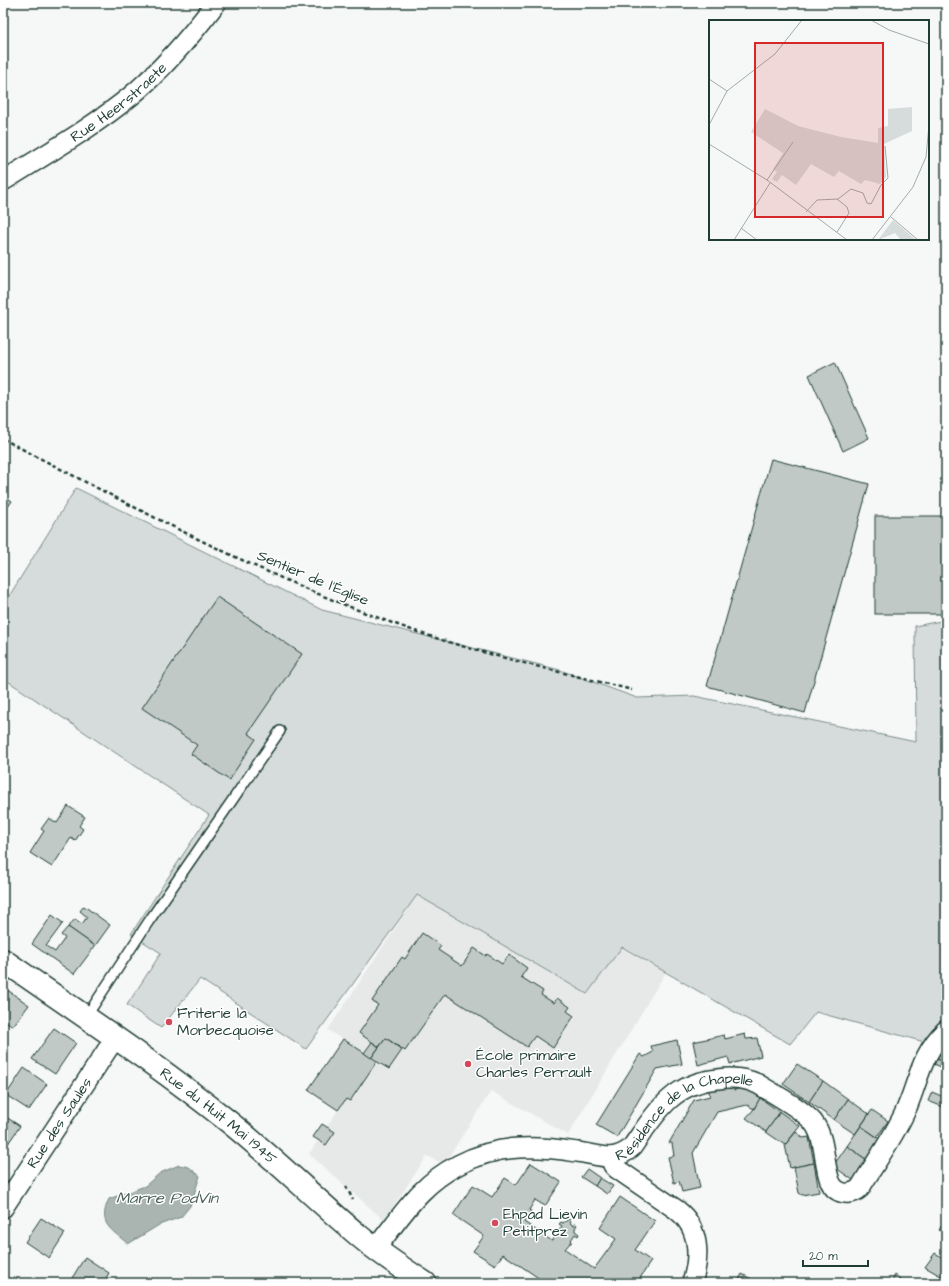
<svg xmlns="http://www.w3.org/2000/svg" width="949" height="1286" font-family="'Architects Daughter',sans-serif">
	<rect width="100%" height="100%" fill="#f6f7f7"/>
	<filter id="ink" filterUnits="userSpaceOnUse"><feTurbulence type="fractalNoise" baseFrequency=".025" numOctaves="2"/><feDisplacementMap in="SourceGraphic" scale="8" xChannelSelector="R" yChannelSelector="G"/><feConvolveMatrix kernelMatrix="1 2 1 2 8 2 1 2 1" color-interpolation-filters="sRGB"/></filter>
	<g filter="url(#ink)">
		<path fill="#e6e9e8" d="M417 895 587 994 621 948 666 972 568 1135 491 1091 444 1164 427 1156 384 1220 309 1154 338 1110 308 1090 342 1039 328 1030Z"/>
		<path fill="#d6dcdb" stroke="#7a8c88" d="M76 488 322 610 560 670 637 698 694 696 916 742 915 626 946 620V1021L928 1043 816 1012 790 1044 622 947 587 994 417 895 306 1049 200 979 161 1028 127 1005 161 953 131 934 209 815 3 678V606Z"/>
		<path fill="#aab5b1" stroke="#72857f" d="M179 1165 189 1167 200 1176 190 1206 181 1217 159 1225 128 1244C111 1229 97 1224 109 1199L145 1186 160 1173Z"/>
		<g fill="#c0c9c6" stroke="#1f3d34">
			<path d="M835 362 869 438 843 451 809 375Z"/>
			<path d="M771 459 869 484 805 713 707 686Z"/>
			<path d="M3 495 12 501 3 514Z"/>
			<rect x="875" y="516" width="71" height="98"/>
			<path d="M217 597 302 654 248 733 256 739 229 780 191 754 197 745 142 708Z"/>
			<path d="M68 806 85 817 79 826 83 829 75 841 71 838 52 867 30 853 44 831 41 829 49 818 57 823Z"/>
			<path d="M84 906 110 925 95 946 68 927 75 919 82 924 87 917 80 911Z"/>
			<path d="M52 915 63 923 46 946 55 952 65 938 61 935 68 927 95 946 74 974 32 944Z"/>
			<path d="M422 933 441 946 438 950 462 966 474 948 486 956 487 954 502 964 509 955 527 968 521 977 543 991 541 995 554 1003 557 998 570 1007 567 1011 574 1016 553 1048 535 1036 527 1047 445 994 405 1051 386 1038 379 1047 359 1033 378 1005 372 1001 402 957 405 959Z"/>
			<path d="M3 987 29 1005 13 1026 3 1020Z"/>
			<path d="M54 1028 76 1043 55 1074 32 1059Z"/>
			<path d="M745 1034 746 1039 757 1038 761 1056 730 1064 728 1057 698 1065 693 1042 724 1035 725 1039Z"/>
			<path d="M386 1038 402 1050 389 1069 371 1058Z"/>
			<path d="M343 1039 377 1061 350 1101 346 1099 338 1110 308 1090Z"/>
			<path d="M677 1040 682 1064 657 1069 617 1137 596 1125 640 1054 644 1057 653 1052 651 1046Z"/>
			<path d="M372 1042 379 1047 371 1058 364 1053Z"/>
			<path d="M939 1051 946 1054V1061L936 1058Z"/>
			<path d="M936 1058 946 1061V1069L934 1064Z"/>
			<path d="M797 1064 823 1081 809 1102 783 1084Z"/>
			<path d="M24 1068 47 1084 29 1110 6 1095Z"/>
			<path d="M823 1081 848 1099 834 1120 809 1102Z"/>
			<path d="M731 1082 734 1090 750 1086 763 1093 754 1109 747 1105 717 1112 693 1153 700 1188 682 1192 679 1181 674 1183 668 1157 674 1156 672 1143H669L694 1100 710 1096 708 1088Z"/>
			<path d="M932 1092 946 1098V1108L928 1101Z"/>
			<path d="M760 1098 780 1112 766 1132 746 1118 754 1109Z"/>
			<path d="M848 1099 869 1114 855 1134 834 1120Z"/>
			<path d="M872 1110 888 1121 877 1137 861 1126Z"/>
			<path d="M780 1112 800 1126 785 1145 766 1132Z"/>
			<path d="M3 1115 20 1126 3 1151Z"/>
			<path d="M322 1124 335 1132 326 1145 313 1137Z"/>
			<path d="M861 1126 881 1140 867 1160 847 1146Z"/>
			<path d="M796 1132 803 1138 809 1137 814 1163 790 1168 785 1145Z"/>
			<path d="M847 1146 867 1160 853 1180 833 1166Z"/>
			<path d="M531 1163 561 1182 545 1206 535 1200 529 1210 531 1211 524 1222 552 1241 556 1235 554 1233 556 1231 558 1232 562 1226 559 1224 561 1222 563 1223 569 1219 571 1221 570 1223 574 1226 575 1223 577 1225 575 1228V1231L579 1234 578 1236 575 1234 571 1240 572 1241 571 1243H570L565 1249 594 1269 616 1239 600 1228 620 1197 655 1221 635 1250 651 1261 637 1283H546L503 1254 495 1265 473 1251 484 1236 453 1215 473 1185 492 1197 505 1178 516 1185Z"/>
			<path d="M814 1163 819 1192 802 1195 799 1193 794 1167Z"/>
			<path d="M587 1169 600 1178 595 1186 581 1177Z"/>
			<path d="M600 1178 613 1186 607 1194 595 1186Z"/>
			<path d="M41 1218 65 1233 49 1258 25 1242Z"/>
			<path d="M946 1219V1235L939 1230Z"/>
			<path d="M935 1253 946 1260V1279L925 1267Z"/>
			<path d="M85 1257 109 1273 103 1283H69Z"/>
			<path d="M742 1274 759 1283H737Z"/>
			<path d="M895 1275 906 1283H891Z"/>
		</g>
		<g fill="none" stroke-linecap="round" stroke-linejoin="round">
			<defs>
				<path id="lane" d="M86 1017 149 921 280 731"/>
				<g id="street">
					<path id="s1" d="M3 181C46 154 92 128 132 95 164 68 191 36 216 3"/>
					<path d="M610 1157 613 1165 617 1169 677 1210C700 1228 700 1257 692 1283"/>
					<path id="s2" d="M3 1208 115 1038"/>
					<path id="s3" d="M375 1249C402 1216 419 1185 458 1165 477 1155 498 1149 519 1148 538 1147 558 1149 577 1152 588 1153 599 1157 610 1157 619 1156 626 1153 632 1147 656 1113 672 1083 718 1079 732 1077 745 1078 758 1084 774 1094 801 1108 813 1122 826 1138 823 1163 830 1181 835 1194 850 1197 860 1188 875 1163 893 1138 905 1112 919 1081 920 1055 946 1030"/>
				</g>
				<g id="secondary">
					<path id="s4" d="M3 960C79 1013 157 1064 229 1122 274 1158 314 1198 358 1235 379 1253 402 1268 425 1283"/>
				</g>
			</defs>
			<use href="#lane" stroke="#1f3d34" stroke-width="12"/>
			<use href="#street" stroke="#1f3d34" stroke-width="22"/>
			<use href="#secondary" stroke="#1f3d34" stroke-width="25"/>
			<g stroke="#1f3d34" stroke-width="2.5" stroke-dasharray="4 3" stroke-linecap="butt">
				<path d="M3 439C132 506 261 576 398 625 474 653 554 670 632 690"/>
				<path d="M346 1186 353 1200"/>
			</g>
			<use href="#lane" stroke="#fff" stroke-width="9"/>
			<use href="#street" stroke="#fff" stroke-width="19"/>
			<use href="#secondary" stroke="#fff" stroke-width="22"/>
		</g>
	</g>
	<g fill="#d1495b" stroke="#fff" stroke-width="1.5">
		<circle cx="169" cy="1022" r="4"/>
		<circle cx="468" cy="1064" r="4"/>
		<circle cx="495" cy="1223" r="4"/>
	</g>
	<g text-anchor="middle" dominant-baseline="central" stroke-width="3" stroke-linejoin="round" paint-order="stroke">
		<g font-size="15" fill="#1f3d34" stroke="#fff">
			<text stroke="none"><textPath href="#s1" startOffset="140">Rue Heerstraete</textPath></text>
			<text transform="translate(313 578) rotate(23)">Sentier de l'Église</text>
			<text stroke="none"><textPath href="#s4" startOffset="266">Rue du Huit Mai 1945</textPath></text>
			<text stroke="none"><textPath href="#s3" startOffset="365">Résidence de la Chapelle</textPath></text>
			<text stroke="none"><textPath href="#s2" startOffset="102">Rue des Saules</textPath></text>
		</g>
		<g font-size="15" fill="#1f3d34" stroke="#fff" text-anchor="start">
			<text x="177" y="1013">Friterie la<tspan x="177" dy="17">Morbecquoise</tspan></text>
			<text x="476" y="1055">École primaire<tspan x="476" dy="17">Charles Perrault</tspan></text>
			<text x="503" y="1214">Ehpad Lievin<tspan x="503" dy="17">Petitprez</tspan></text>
		</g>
		<g font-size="16" font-style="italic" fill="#49615a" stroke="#fff">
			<text x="167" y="1198">Marre PodVin</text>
		</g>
	</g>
	<g transform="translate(709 20)">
		<rect width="220" height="220" fill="#f6f7f7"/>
		<path d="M203 87V111L175 124 177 157 171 164 156 160 152 164 130 151 125 157 102 144 87 165 73 155 68 162 63 159 68 152 64 149 74 133 42 112 56 89 89 106 132 117 169 123V108L179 106V89ZM184 200 207 220H192L186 213 169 220Z" fill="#d6dcdb"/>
		<path fill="none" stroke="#a0ada9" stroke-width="1" d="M162 0 180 10 220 24M0 59 18 71M0 105 18 71 66 34 93 0M0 124 58 160 138 220M58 160 84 122M97 192 108 180 129 179 142 169 154 173 158 183 162 184 172 165 179 158 176 126M182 197 209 220M32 208 48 220M128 212 140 193 138 187 128 179M25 220 61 163M163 220 204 167 217 137 220 105"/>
		<path fill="#d62828" fill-opacity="0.15" stroke="#d62828" stroke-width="2" d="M46 23H174V197H46Z"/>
		<rect width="220" height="220" fill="none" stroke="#1f3d34" stroke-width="2"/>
	</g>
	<rect width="949" height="1286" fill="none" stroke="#fff" stroke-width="16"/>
	<rect x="8" y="8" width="933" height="1270" fill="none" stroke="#1f3d34" stroke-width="1.5" filter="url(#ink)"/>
	<path d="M803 1260v6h65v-6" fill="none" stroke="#1f3d34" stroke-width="2"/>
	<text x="809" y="1260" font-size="12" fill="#1f3d34" stroke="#ffffff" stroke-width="3" paint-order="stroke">20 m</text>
</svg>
